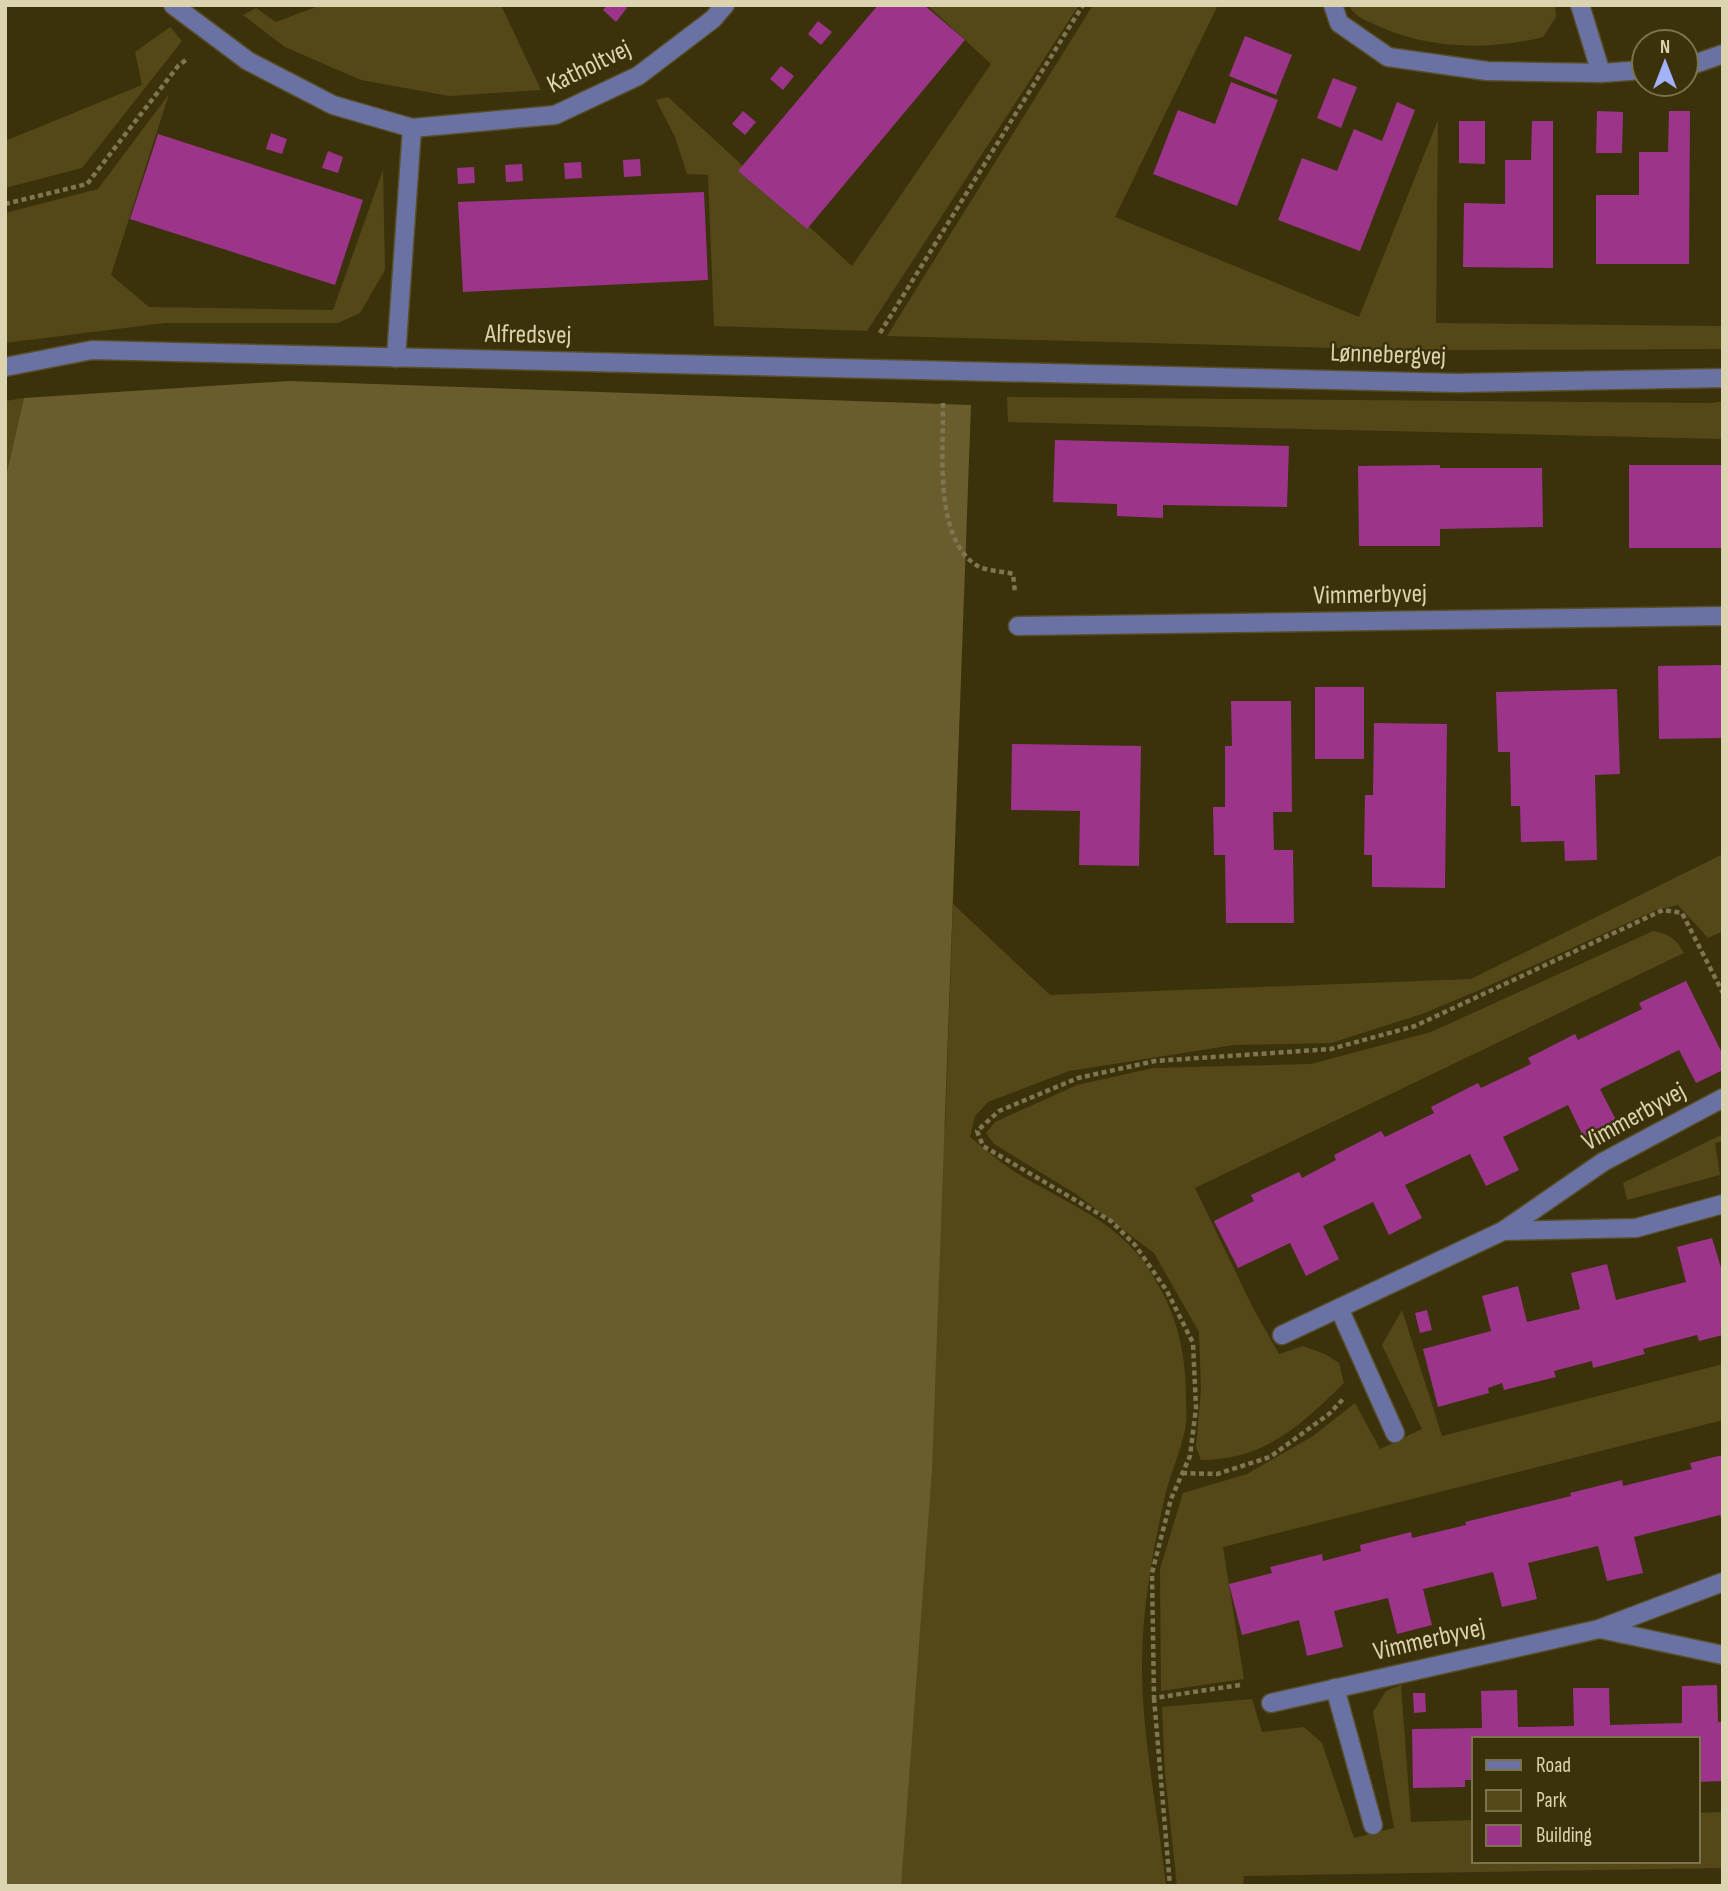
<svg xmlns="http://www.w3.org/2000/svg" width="1728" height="1891" font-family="'Sofia Sans Condensed',sans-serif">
	<rect width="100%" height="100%" fill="#3b320c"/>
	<g fill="#544819">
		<path d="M321 5H501L541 90 449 96 361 80 285 47 243 15 256 8 276 22Z"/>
		<path d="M927 5H1030L1035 7 1036 5H1079L867 331 714 326 708 175 687 174 675 137 656 100 668 97 852 266 991 64Z"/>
		<path d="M1093 5H1218L1115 217 1359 317 1438 120 1436 323 1723 326V349L1416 350 887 336Z"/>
		<path d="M1349 5H1555L1556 17 1543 37C1489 51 1425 49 1374 24 1363 19 1354 16 1349 5Z"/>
		<path d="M170 27 182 41 82 168 5 188V141L142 85 135 52Z"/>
		<path d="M169 94 111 275 149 307 333 310 383 170 385 270 360 313 338 323H165L5 343V213L98 189Z"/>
		<path d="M1007 397 1712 403 1723 401V439L1008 422Z"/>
		<path d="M24 398 5 480V401Z"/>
		<path d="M5 748 945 1130 953 904 1050 995 1471 979 1723 854V931L1708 938 1678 905 1656 910 1477 991 1422 1014 1331 1043 1234 1045 1069 1071 988 1102 975 1116 970 1137C984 1148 997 1160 1012 1170 1058 1200 1112 1217 1145 1264 1175 1307 1186 1347 1186 1398 1186 1409 1187 1420 1185 1430 1180 1453 1170 1474 1165 1496 1153 1550 1143 1603 1142 1659 1141 1735 1158 1810 1166 1886H498Z"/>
		<path d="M1653 931C1670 934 1676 939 1684 953L1195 1188 1253 1308 1279 1354 1303 1346 1325 1354 1339 1363 1344 1383C1301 1425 1265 1460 1201 1460L1196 1447 1201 1389 1199 1332 1154 1253 1076 1194 994 1144 986 1133 995 1122 1077 1085 1153 1068 1311 1064 1431 1032Z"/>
		<path d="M1723 1134V1141L1715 1143 1720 1175 1627 1200 1623 1183Z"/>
		<path d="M1402 1310 1442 1436 1723 1364V1420L1223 1547 1244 1679 1161 1691 1160 1569 1183 1493 1247 1474 1313 1436 1355 1403 1380 1449 1422 1429 1382 1345Z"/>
		<path d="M1401 1685 1411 1822 1474 1820V1861H1698V1813L1723 1812V1868L1244 1876 1243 1886H1177L1165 1775 1162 1707 1252 1699 1262 1732 1304 1727 1322 1743 1354 1838 1394 1828 1373 1712 1386 1691Z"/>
	</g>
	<path fill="#695d2e" d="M289 381 971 405 932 1470 901 1886H5V480L24 398Z"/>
	<g fill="#9c348a">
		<path d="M607 5H623L627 8 616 22 603 10Z"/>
		<path d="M878 5H924L965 40 807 229 738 171Z"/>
		<path d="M818 21 832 32 821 45 808 34Z"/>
		<path d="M1245 36 1292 55 1276 95 1229 76Z"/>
		<path d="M781 66 794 76 783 90 770 79Z"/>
		<path d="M1333 78 1357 87 1341 128 1317 118Z"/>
		<path d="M1231 82 1278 100 1237 206 1153 174 1178 110 1215 124Z"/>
		<path d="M1397 102 1415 110 1360 251 1278 220 1302 158 1337 171 1354 129 1382 141Z"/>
		<path d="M743 111 756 122 745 135 732 124Z"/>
		<path d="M1597 111 1623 112 1622 153H1596Z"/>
		<path d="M1669 111H1690L1689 264H1596V195H1639V152H1668Z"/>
		<path d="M1459 121H1485V164L1459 163Z"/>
		<path d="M1532 121H1553V268L1463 267 1464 203 1505 204V160H1531Z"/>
		<path d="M271 133 287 139 282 154 266 149Z"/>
		<path d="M158 134 363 200 335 285 130 219Z"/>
		<path d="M328 151 343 157 338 173 322 168Z"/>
		<path d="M640 159 641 176 624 177 623 160Z"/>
		<path d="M581 162 582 178 565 179 564 163Z"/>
		<path d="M522 164 523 181 506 182 505 165Z"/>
		<path d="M474 167 475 183 458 184 457 168Z"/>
		<path d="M704 192 708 280 463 292 458 202Z"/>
		<path d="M1055 440 1289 446 1287 507 1163 505V518L1117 516V504L1053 502Z"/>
		<path d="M1440 465V468H1542L1543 527 1440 529V546H1359L1358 466Z"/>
		<rect x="1629" y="465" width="94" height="83"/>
		<path d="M1723 665V738L1659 739 1658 666Z"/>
		<rect x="1315" y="687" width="49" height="72"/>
		<path d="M1617 689 1620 774 1595 775 1597 860 1565 861 1564 841 1521 842 1520 806H1511L1510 752H1498L1496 692Z"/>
		<path d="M1231 701H1291L1292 812H1273L1274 850H1293L1294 923H1226L1225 855H1214L1213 807H1225V746H1232Z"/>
		<path d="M1374 723 1447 724 1445 888 1372 887V855H1364L1365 795H1373Z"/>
		<path d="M1012 744 1141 746 1139 866 1079 865 1080 811 1011 810Z"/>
		<path d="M1686 981 1723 1055V1070L1696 1083 1679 1050 1600 1089 1617 1122 1584 1138 1568 1105 1503 1137 1519 1170 1486 1186 1470 1154 1405 1185 1422 1218 1389 1235 1373 1202 1323 1226 1339 1259 1306 1276 1290 1243 1238 1268 1214 1221 1254 1201 1251 1195 1299 1172 1302 1178 1336 1160 1334 1155 1381 1131 1385 1137 1434 1113 1431 1107 1478 1083 1481 1088 1531 1064 1528 1058 1575 1034 1578 1040 1642 1009 1639 1003Z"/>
		<path d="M1712 1238 1723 1274V1335L1699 1341 1697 1335 1643 1349 1645 1354 1593 1368 1592 1361 1554 1371 1556 1377 1504 1390 1502 1383 1488 1388 1489 1393 1438 1407 1423 1349 1491 1331 1482 1296 1518 1286 1527 1322 1580 1309 1571 1273 1607 1264 1616 1300 1686 1282 1677 1247Z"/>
		<path d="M1427 1310 1432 1330 1420 1333 1415 1313Z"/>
		<path d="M1723 1455V1524L1720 1515 1634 1537 1643 1573 1607 1581 1598 1546 1528 1563 1537 1599 1502 1607 1493 1572 1423 1589 1432 1625 1397 1634 1388 1598 1334 1611 1343 1647 1307 1656 1299 1620 1242 1635 1229 1584 1272 1573 1270 1567 1322 1554 1323 1561 1361 1551 1360 1545 1411 1532 1412 1538 1466 1525 1465 1522 1571 1496 1570 1493 1622 1480 1623 1486 1692 1469 1690 1463Z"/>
		<path d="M1717 1685 1718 1722H1723V1781L1698 1782V1739H1474V1780H1465V1787L1413 1788 1412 1729 1482 1728 1481 1691 1517 1690 1518 1727 1574 1726 1573 1688H1609L1610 1725 1682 1723V1686Z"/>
		<path d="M1413 1693H1425L1426 1712 1414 1713Z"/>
	</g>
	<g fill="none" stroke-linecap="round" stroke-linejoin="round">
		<defs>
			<g id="minor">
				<path d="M173 5 248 61 333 105 412 128 555 115 638 76 713 19 725 5"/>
				<path d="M1333 5 1339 23 1388 57 1487 71 1601 73 1644 70"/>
				<path d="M1580 5 1601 73"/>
				<path d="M1686 67 1723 54"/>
				<path d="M396 358 412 128"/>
				<path d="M5 367 92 350 1457 383 1723 378"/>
				<path d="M1018 626 1723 616"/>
				<path d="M1503 1231 1636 1228 1723 1204"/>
				<path d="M1339 1308 1395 1433"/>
				<path d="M1282 1335 1503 1231 1603 1162 1723 1098"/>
				<path d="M1600 1629 1723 1655"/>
				<path d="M1335 1688 1373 1825"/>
				<path d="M1271 1703 1599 1629 1723 1582"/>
			</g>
		</defs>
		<use href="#minor" stroke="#584f2a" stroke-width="21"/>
		<g stroke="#7e7551" stroke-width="4.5" stroke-dasharray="5 3.5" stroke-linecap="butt">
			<path d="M5 204 87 184 178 66 187 59"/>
			<path d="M880 333 1083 5"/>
			<path d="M943 403C944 449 933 536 976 565 985 571 1002 571 1013 574L1015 593"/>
			<path d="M1182 1473 1217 1474 1270 1457 1329 1414 1343 1399"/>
			<path d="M1240 1685 1154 1698 1152 1573 1171 1499 1190 1456 1196 1408 1193 1343 1167 1291 1135 1245 1111 1221 983 1146 977 1131 999 1111 1078 1078 1155 1061 1331 1049 1415 1026 1663 910 1682 913 1723 993"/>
			<path d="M1154 1698 1170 1886"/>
		</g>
		<use href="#minor" stroke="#6972a3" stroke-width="18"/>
	</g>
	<g text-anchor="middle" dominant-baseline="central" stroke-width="5" stroke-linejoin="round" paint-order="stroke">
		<g font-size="26" fill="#dcd3b1" stroke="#3b320c">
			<text transform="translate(589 67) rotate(-26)">Katholtvej</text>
			<text transform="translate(528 335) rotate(1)">Alfredsvej</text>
			<text transform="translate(1388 355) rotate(2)">Lønnebergvej</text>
			<text transform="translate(1370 595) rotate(-1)">Vimmerbyvej</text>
			<text transform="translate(1634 1117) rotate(-29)">Vimmerbyvej</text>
			<text transform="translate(1429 1640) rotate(-13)">Vimmerbyvej</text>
		</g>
	</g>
	<rect width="1728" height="1891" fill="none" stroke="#dcd3b1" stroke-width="14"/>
	<rect x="1472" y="1737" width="228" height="126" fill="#3b320c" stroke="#7b724e" stroke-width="2"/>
	<rect x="1486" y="1760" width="35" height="10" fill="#6972a3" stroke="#7b724e" stroke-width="2"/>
	<text x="1536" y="1772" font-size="21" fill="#dcd3b1">Road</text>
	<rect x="1486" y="1790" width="35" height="21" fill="#544819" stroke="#7b724e" stroke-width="2"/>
	<text x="1536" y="1807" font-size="21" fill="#dcd3b1">Park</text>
	<rect x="1486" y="1825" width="35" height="21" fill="#9c348a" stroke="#7b724e" stroke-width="2"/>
	<text x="1536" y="1842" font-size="21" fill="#dcd3b1">Building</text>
	<g transform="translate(1665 63)"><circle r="33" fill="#3b320c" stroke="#7b724e" stroke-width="2"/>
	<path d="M0-5L12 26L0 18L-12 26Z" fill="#a4b2fc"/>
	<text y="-10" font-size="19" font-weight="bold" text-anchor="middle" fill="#dcd3b1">N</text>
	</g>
</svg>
